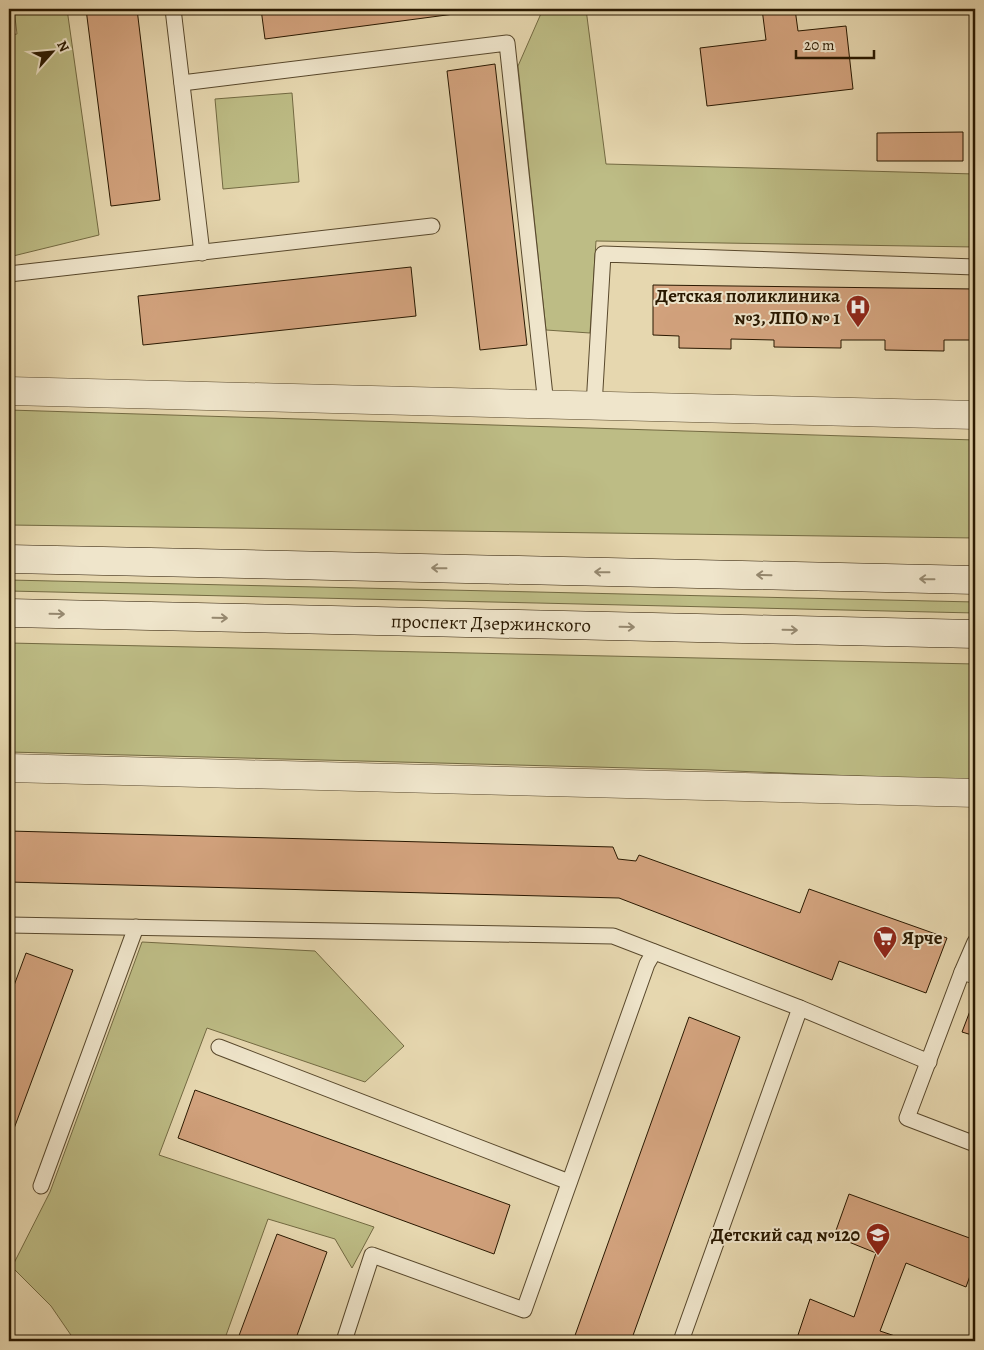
<svg xmlns="http://www.w3.org/2000/svg" width="984" height="1350" font-family="Alegreya,serif">
	<rect width="100%" height="100%" fill="#e6d7af"/>
	<filter id="stains"><feTurbulence type="fractalNoise" baseFrequency=".004" numOctaves="4"/><feColorMatrix values="0 0 0 0 .2 0 0 0 0 .09 0 0 0 0 .02 0 0 0 .5 -.17"/></filter>
	<radialGradient id="worn" r=".72"><stop offset=".6" stop-color="#630" stop-opacity="0"/><stop offset="1" stop-color="#630" stop-opacity=".3"/></radialGradient>
	<g fill="#bdbc85" stroke="#736a42">
		<path d="M14 9H67L99 235 9 257V35L17 34Z"/>
		<path d="M543 9H586L606 164 975 174V247L596 241 590 333 546 330 518 66Z"/>
		<path d="M292 93 299 182 223 189 215 99Z"/>
		<path d="M9 410 975 440V538L9 525Z"/>
		<path d="M9 580 975 602V613L9 591Z"/>
		<path d="M9 643 975 664V781L710 770 9 752Z"/>
		<path d="M142 942 315 951 404 1046 365 1082 207 1028 159 1155 374 1227 352 1268 335 1239 268 1219 224 1341H75L51 1306 12 1267 50 1192Z"/>
	</g>
	<g fill="#d3a37e" stroke="#291800">
		<path d="M86 9H137L160 200 111 206Z"/>
		<path d="M261 9H492L265 39Z"/>
		<path d="M762 9H795L798 31 846 26 853 89 707 106 700 48 766 40Z"/>
		<path d="M495 64 527 345 480 350 447 71Z"/>
		<path d="M963 132V161H877V133Z"/>
		<path d="M411 267 416 316 143 345 138 296Z"/>
		<path d="M653 285 975 289V340H944V351L885 350V340H841V348L774 347V340L731 339V349L679 348V336L653 335Z"/>
		<path d="M9 831 613 847 618 859 636 861 639 855 800 913 809 889 947 938 926 993 839 961 832 980 619 898 9 882Z"/>
		<path d="M26 953 73 970 9 1142V999Z"/>
		<path d="M970 1011 975 1013V1036L962 1032Z"/>
		<path d="M689 1017 740 1037 631 1341H573Z"/>
		<path d="M195 1090 510 1205 494 1254 178 1138Z"/>
		<path d="M849 1194 975 1240V1262L966 1287 906 1263 880 1331 910 1341H796L810 1299 854 1317 876 1253 834 1236Z"/>
		<path d="M277 1234 327 1252 295 1341H237Z"/>
	</g>
	<g fill="none" stroke-linecap="round" stroke-linejoin="round">
		<defs>
			<g id="service">
				<path d="M173 9 202 253"/>
				<path d="M182 83 507 43 546 405"/>
				<path d="M9 274 432 226"/>
				<path d="M594 406 603 254 975 267"/>
				<path d="M9 925 613 936 800 1008 929 1062"/>
				<path d="M975 942 962 972 975 976"/>
				<path d="M962 972 907 1118 975 1144"/>
				<path d="M219 1047 569 1182"/>
				<path d="M41 1186 136 927"/>
				<path d="M344 1341 372 1255 524 1310 647 964 654 952"/>
				<path d="M681 1341 800 1008"/>
			</g>
			<g id="minor">
				<path d="M9 391 975 415"/>
				<path d="M9 768 975 793"/>
			</g>
			<g id="secondary">
				<path d="M9 559 975 580"/>
				<path id="s1" d="M9 613 975 634"/>
			</g>
		</defs>
		<use href="#service" stroke="#58482c" stroke-width="17"/>
		<use href="#minor" stroke="#58482c" stroke-width="29"/>
		<use href="#secondary" stroke="#291800" stroke-width="29"/>
		<use href="#service" stroke="#efe5cb" stroke-width="15"/>
		<use href="#minor" stroke="#efe5cb" stroke-width="28"/>
		<use href="#secondary" stroke="#efe5cb" stroke-width="28"/>
	</g>
	<defs><path id="oneway-shaft" d="M-6 0H5M1.5-3L5.5 0L1.5 3" fill="none" stroke-width="1.6" stroke-linecap="round" stroke-linejoin="round" transform="scale(1.25)"/></defs>
	<g stroke="#968970">
		<use href="#oneway-shaft" transform="translate(439 568) rotate(-179)"/>
		<use href="#oneway-shaft" transform="translate(602 572) rotate(-179)"/>
		<use href="#oneway-shaft" transform="translate(764 575) rotate(-179)"/>
		<use href="#oneway-shaft" transform="translate(927 579) rotate(-179)"/>
		<use href="#oneway-shaft" transform="translate(57 614) rotate(1)"/>
		<use href="#oneway-shaft" transform="translate(220 618) rotate(1)"/>
		<use href="#oneway-shaft" transform="translate(627 627) rotate(1)"/>
		<use href="#oneway-shaft" transform="translate(790 630) rotate(1)"/>
	</g>
	<defs>
		<symbol id="hospital-pin" viewBox="-11 -11 22 30"><path d="M0 17L-7.5 6A9.5 9.5 0 1 1 7.5 6Z" fill="#8f2418" stroke="#efe5cb"/><path d="M-5-5h3v3.5h4V-5h3V5h-3V1.5h-4V5h-3Z" fill="#fff"/></symbol>
		<symbol id="supermarket-pin" viewBox="-11 -11 22 30"><path d="M0 17L-7.5 6A9.5 9.5 0 1 1 7.5 6Z" fill="#8f2418" stroke="#efe5cb"/><path d="M-6-5.5h2.5l.6 2H6L4.5 2H-2.5L-4.4-4H-6ZM-1.5 3.2a1.3 1.3 0 1 0 .1 0ZM3 3.2a1.3 1.3 0 1 0 .1 0Z" fill="#fff"/></symbol>
		<symbol id="school-pin" viewBox="-11 -11 22 30"><path d="M0 17L-7.5 6A9.5 9.5 0 1 1 7.5 6Z" fill="#8f2418" stroke="#efe5cb"/><path d="M0-5L7-2L0 1L-7-2ZM-4 1L0 2.5L4 1V4Q0 6-4 4Z" fill="#fff"/></symbol>
	</defs>
	<g fill-rule="evenodd">
		<use href="#hospital-pin" x="844" y="293" width="28" height="38"/>
		<use href="#supermarket-pin" x="871" y="924" width="28" height="38"/>
		<use href="#school-pin" x="864" y="1221" width="28" height="38"/>
	</g>
	<g text-anchor="middle" dominant-baseline="central" stroke-width="4" stroke-linejoin="round" paint-order="stroke">
		<g font-size="19" font-weight="bold" fill="#291800" stroke="#efe5cb" text-anchor="end">
			<text x="840" y="296">Детская поликлиника<tspan x="840" dy="22">№3, ЛПО № 1</tspan></text>
			<text x="902" y="938" text-anchor="start">Ярче</text>
			<text x="860" y="1235">Детский сад №120</text>
		</g>
		<g font-size="19" fill="#291800" stroke="#efe5cb">
			<text stroke="none"><textPath href="#s1" startOffset="482">проспект Дзержинского</textPath></text>
		</g>
	</g>
	<rect width="984" height="1350" fill="none" stroke="#e6d7af" stroke-width="30"/>
	<rect x="10" y="10" width="964" height="1330" fill="none" stroke="#291800" stroke-width="2.5"/>
	<rect x="15" y="15" width="954" height="1320" fill="none" stroke="#291800"/>
	<g transform="translate(52 52) rotate(63)" stroke="#efe5cb" stroke-width="4" paint-order="stroke">
	<path d="M0-4L9 19L0 12L-9 19Z" fill="#291800"/>
	<text y="-8" font-size="14" font-weight="bold" text-anchor="middle" fill="#291800">N</text>
	</g>
	<path d="M796 50v8h78v-8" fill="none" stroke="#291800" stroke-width="2.5"/>
	<text x="804" y="50" font-size="15" fill="#291800" stroke="#efe5cb" stroke-width="4" paint-order="stroke">20 m</text>
	<rect width="100%" height="100%" filter="url(#stains)"/>
	<rect width="100%" height="100%" fill="url(#worn)"/>
</svg>
